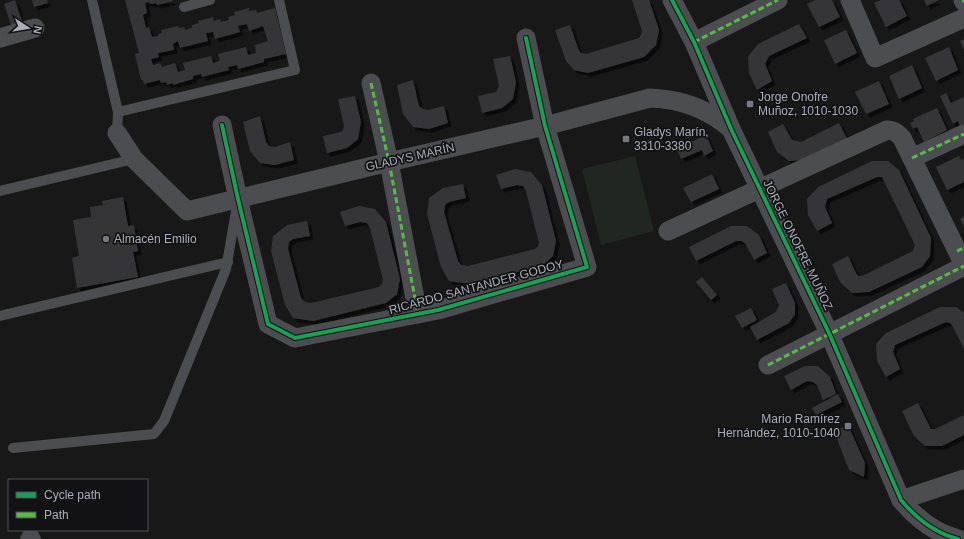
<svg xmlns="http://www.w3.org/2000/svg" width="964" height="539" font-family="Arial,sans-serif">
	<defs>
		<filter id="shadow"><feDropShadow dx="3.5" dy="3.5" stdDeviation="0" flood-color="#0009"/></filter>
	</defs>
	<rect width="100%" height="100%" fill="#181818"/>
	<path fill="#202722" d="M635 156 654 231 601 245 582 169Z"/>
	<g fill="#363637" fill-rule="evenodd" filter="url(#shadow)">
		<path d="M15 0 23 24 12 28 4 4Z"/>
		<path d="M32 0H47L48 3 34 7Z"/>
		<path d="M125 0H172L173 1 157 5 156 3 150 4 149 2 145 3 147 13 143 15 146 28 149 27 152 37 158 36V34L162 33 161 30 178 26 179 28 184 27 185 30 192 28V25L199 23 198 21 213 17 214 21 220 19 221 22 229 20 228 17 235 15 234 12 249 8V11L256 10 257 13 275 8 286 54 264 59V62L238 69 237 65 228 67 229 70 202 77 201 74 193 76V79L173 85V83L167 85 166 82 161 83 160 80 144 84 143 80H141L135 54 139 53ZM247 24 249 31 263 26 268 41 255 45 256 53 248 55 246 47 218 54 220 61 213 63 211 56 183 63 185 70 178 72 175 63 162 67 160 63 153 65 151 59 159 57 158 53 174 50 173 44 178 41 180 48 208 41 206 33 213 32 215 39 240 32 238 26Z"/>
		<path d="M632 0H649L659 30 656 45 644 57 588 73 574 70 566 61 555 30 570 25 579 51 581 53 586 54 639 38 641 35 642 31Z"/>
		<path d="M815 0H832L840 17 819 27 807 4Z"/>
		<path d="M881 0H899L907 16 886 27 874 3Z"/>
		<path d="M924 0H939L927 6Z"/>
		<path d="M799 24 807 38 769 56 765 64 772 81 757 90 749 73 748 57 758 44Z"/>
		<path d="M846 30 857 53 835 64 824 40Z"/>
		<path d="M964 39V50L960 41Z"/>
		<path d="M949 47 958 70 936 81 925 58Z"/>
		<path d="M510 56 516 82 513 99 502 108 482 113 478 96 496 92 499 86 493 59Z"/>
		<path d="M912 65 922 88 899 99 889 76Z"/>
		<path d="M413 80 419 106 423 109 428 110 444 106 448 123 429 129 413 127 403 114 397 85Z"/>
		<path d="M879 81 889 104 866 114 855 92Z"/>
		<path d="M946 93 951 103 964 97V125L960 126 958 121 953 124 940 96Z"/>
		<path d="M355 96 361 122 358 139 347 148 327 153 323 136 341 132 343 130 344 126 338 99Z"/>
		<path d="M937 108 947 130 924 142 917 127 913 129 910 123 914 121 913 119Z"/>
		<path d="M260 116 266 142 269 146 275 147 290 142 294 160 275 165 260 163 250 151 243 122Z"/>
		<path d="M839 123 847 139 805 160 789 161 777 152 768 132 783 124 792 140 801 142Z"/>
		<path d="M706 135 713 151 704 156 702 150 681 159 677 149Z"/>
		<path d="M959 156 961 160 964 159V182L947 190 936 167Z"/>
		<path d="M872 161H888L899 170 931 238 930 256 922 267 869 292 852 293 840 282 832 264 848 256 856 273 858 276H862L913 251 915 245 882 177H877L827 199 825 207 832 223 817 231 808 215 807 199 818 187Z"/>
		<path d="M515 169 531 172 542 185 556 241 553 256 542 266 469 284 449 281 441 267 427 214 429 198 443 188 463 184 466 198 449 202 445 205 444 212 458 261 461 265 468 266 535 249 538 246 539 243 526 191 523 186 517 185 501 189 496 175Z"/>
		<path d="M712 174 719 189 691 202 683 188Z"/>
		<path d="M123 197 128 226 134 225 138 251 133 252 138 277 77 288 72 258 79 256 73 220 91 217 90 207 103 205 102 201Z"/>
		<path d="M359 206 375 209 386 222 400 279 397 294 386 303 313 321 293 318 285 305 271 251 273 236 287 225 307 221 310 236 293 239 289 242 288 249 301 298 305 302 311 303 379 287 382 284 383 280 370 228 367 223 360 222 345 226 340 212Z"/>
		<path d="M964 216V227L960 219Z"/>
		<path d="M731 226H747L759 235 767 253 754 260 745 243 741 241H736L696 261 689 247Z"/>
		<path d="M702 277 717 295 711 300 696 282Z"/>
		<path d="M786 283 795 303V314L789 323 757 340 750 327 776 312 779 305 772 289Z"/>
		<path d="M940 307H956L964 313V349L952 325 950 323 946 322 895 345 893 352 900 369 886 377 877 361 876 344 886 333Z"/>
		<path d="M751 308 757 320 742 328 735 316Z"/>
		<path d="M805 366H818L830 377 836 394 823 400 817 385 813 382 807 381 791 390 784 376Z"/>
		<path d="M838 394 842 402 816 415 812 408Z"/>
		<path d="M918 403 931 429H935L964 415V435L942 446H925L914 436 902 411Z"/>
		<path d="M848 425 865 463 864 477 849 470 834 431Z"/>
	</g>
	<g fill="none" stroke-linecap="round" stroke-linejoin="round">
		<g stroke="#4c4d51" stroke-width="10">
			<path d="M92 0 118 112 117 133"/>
			<path d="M184 7 210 0"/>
			<path d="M118 112 295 70 279 0"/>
			<path d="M0 191 134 159"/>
			<path d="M0 316 228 262"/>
			<path d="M13 448 154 434 164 421 226 269 236 211"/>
			<path d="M31 530 36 539"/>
			<path d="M25 539 30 530"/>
		</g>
		<g stroke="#4c4d51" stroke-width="19">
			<path d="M672 0 694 42 731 129 829 333 901 500C916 518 935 533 958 539"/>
			<path d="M850 0 875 58 964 18"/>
			<path d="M963 0 964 2"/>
			<path d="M0 38 35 28"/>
			<path d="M694 42 778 0"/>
			<path d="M371 83 389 162 418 314"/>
			<path d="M222 125 238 199 268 324 295 338 438 310 587 267 545 126 526 38"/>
			<path d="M117 133 134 159 187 211 389 162 545 126 650 98C681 99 707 108 731 129"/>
			<path d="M912 158 964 134"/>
			<path d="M668 231 887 130C894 130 897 133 902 138L964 265"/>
			<path d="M768 365 964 266"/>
			<path d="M901 500 964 479"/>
		</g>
		<g stroke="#58b947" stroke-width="3" stroke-dasharray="6 3" stroke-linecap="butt">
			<path d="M963 0 964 2"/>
			<path d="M694 42 778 0"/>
			<path d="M371 83 389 162 418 314"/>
			<path d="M912 158 964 134"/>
			<path d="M957 251 964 248"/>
			<path d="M768 365 964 266"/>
		</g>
		<defs>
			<g id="cycleway">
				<path d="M672 0 694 42 731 129 829 333 901 500C916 518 935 533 958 539"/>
				<path d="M222 125 238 199 268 324 295 338 438 310 587 267 545 126 526 38"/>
			</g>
		</defs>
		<use href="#cycleway" stroke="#121214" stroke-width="6"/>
		<use href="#cycleway" stroke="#1a9f57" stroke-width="4"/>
	</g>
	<g fill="#767981" stroke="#121214" stroke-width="1.5">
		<rect x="746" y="100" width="8" height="8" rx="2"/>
		<rect x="622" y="135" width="8" height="8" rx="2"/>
		<circle cx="106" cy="239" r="4"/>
		<rect x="844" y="422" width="8" height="8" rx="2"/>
	</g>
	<g text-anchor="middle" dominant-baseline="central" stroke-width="3.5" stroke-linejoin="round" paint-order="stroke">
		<g font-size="12" fill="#a9adb9" stroke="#121214" text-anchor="start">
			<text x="758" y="97">Jorge Onofre<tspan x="758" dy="14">Muñoz, 1010-1030</tspan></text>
			<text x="634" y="132">Gladys Marín,<tspan x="634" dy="14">3310-3380</tspan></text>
			<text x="114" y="239">Almacén Emilio</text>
			<text x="840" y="419" text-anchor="end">Mario Ramírez<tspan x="840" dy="14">Hernández, 1010-1040</tspan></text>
		</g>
		<g font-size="12" fill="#a9adb9" stroke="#121214">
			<text transform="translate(410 157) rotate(-13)">GLADYS MARÍN</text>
			<text transform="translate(798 245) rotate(64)">JORGE ONOFRE MUÑOZ</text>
			<text transform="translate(476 287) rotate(-15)">RICARDO SANTANDER GODOY</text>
		</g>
	</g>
	<rect x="8" y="479" width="140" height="52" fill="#121214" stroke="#4e5056"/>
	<rect x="16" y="492" width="20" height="6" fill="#1a9f57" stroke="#4e5056"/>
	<text x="44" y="499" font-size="12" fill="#a9adb9">Cycle path</text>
	<rect x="16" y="512" width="20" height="6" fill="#58b947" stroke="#4e5056"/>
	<text x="44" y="519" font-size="12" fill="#a9adb9">Path</text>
	<g transform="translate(28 28) rotate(102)" stroke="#121214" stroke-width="3" paint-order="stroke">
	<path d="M0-3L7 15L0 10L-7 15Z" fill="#a9adb9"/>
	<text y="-6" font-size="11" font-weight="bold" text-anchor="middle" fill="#a9adb9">N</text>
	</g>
</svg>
